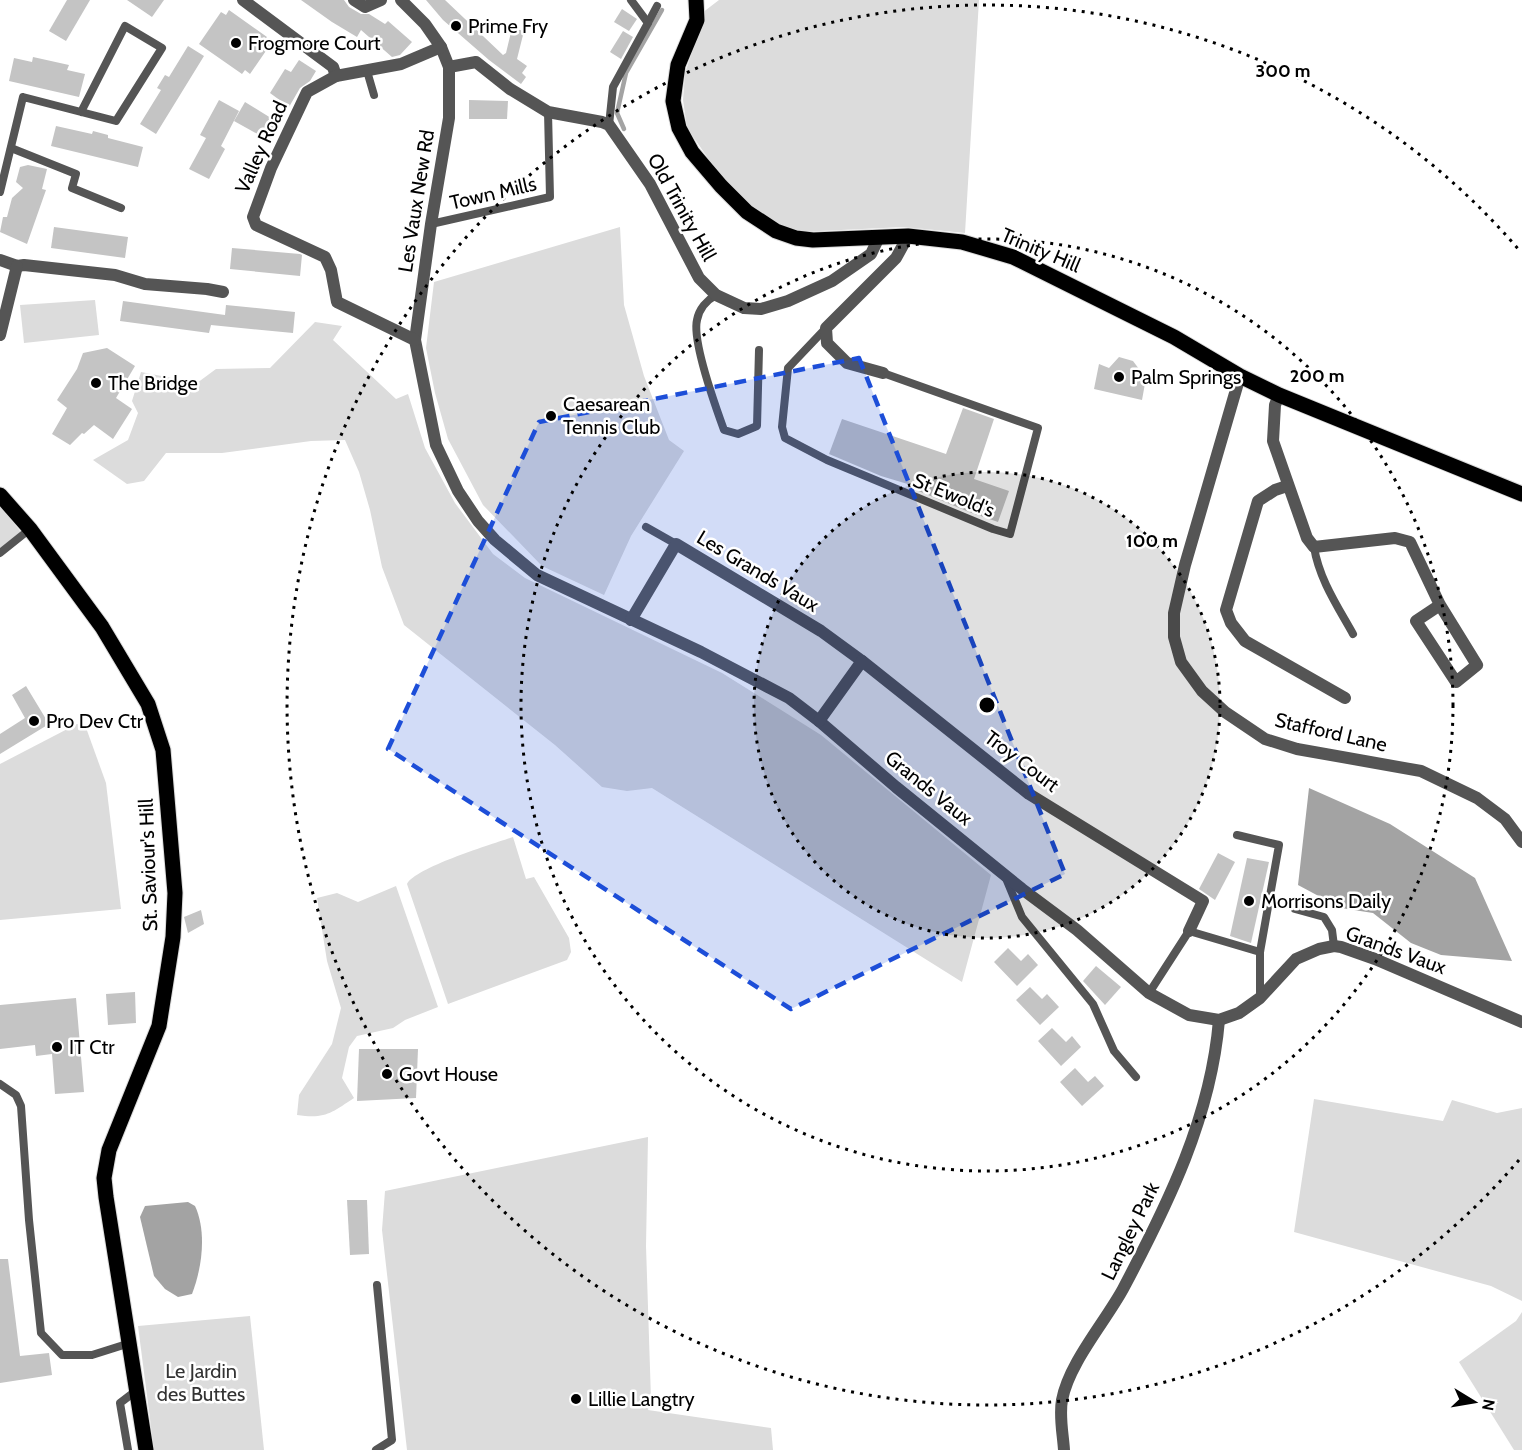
<svg xmlns="http://www.w3.org/2000/svg" width="1522" height="1450" font-family="Cabin,sans-serif">
	<rect width="100%" height="100%" fill="#fff"/>
	<g fill="#dcdcdc">
		<path d="M719 0H979L965 233 904 227 799 232 773 222 751 205 717 171 687 128 683 100 685 73 694 46 702 13Z"/>
		<path d="M620 227 624 305 644 376 669 440 684 451 631 536 604 595 542 566 483 505 448 439 435 393 426 348 434 282Z"/>
		<path d="M95 300 99 335 24 343 20 305Z"/>
		<path d="M315 322 342 326 333 340 396 399 408 394 425 448 455 503 493 554 525 578 722 673 821 735 991 875 962 982 652 788 627 791 602 787 555 745 404 625 382 567 370 510 359 472 345 440 311 441 222 453H166L144 481 127 484 93 460 128 440 138 413 132 401 141 372 197 383 216 369 270 368Z"/>
		<path d="M0 505 23 535 0 553Z"/>
		<path d="M77 724 85 725 106 783 121 909 0 920V764Z"/>
		<path d="M513 837 526 879 534 877 569 938 571 952 567 960 448 1004 407 884C416 867 493 844 513 837Z"/>
		<path d="M396 886 438 1007 405 1020 393 1028 357 1036 349 1047 342 1078 354 1098C331 1113 326 1119 297 1115L299 1095 332 1044 341 1008 327 961 317 898 337 893 358 902Z"/>
		<path d="M1314 1099 1443 1121 1452 1100 1497 1113 1522 1108V1301L1491 1286 1294 1232Z"/>
		<path d="M648 1137 646 1246 651 1399 648 1410 771 1428 773 1450H407L382 1230 385 1191Z"/>
		<path d="M1522 1312V1450H1514L1459 1362 1516 1321Z"/>
		<path d="M250 1316 264 1450H154L138 1326Z"/>
	</g>
	<g fill="#a3a3a3">
		<path d="M1309 788 1390 824 1475 878 1512 961 1441 955 1411 943 1373 913 1341 908 1298 885Z"/>
		<path d="M188 1202 195 1206C207 1232 202 1268 192 1294L178 1297 165 1289 154 1276 140 1217 145 1206Z"/>
	</g>
	<g fill="none" stroke-linecap="round" stroke-linejoin="round">
		<path stroke="#a3a3a3" stroke-width="4.5" d="M624 129 617 113 626 73 662 10"/>
	</g>
	<g fill="#c4c4c4">
		<path d="M67 0H90L66 41 49 31Z"/>
		<path d="M127 0H164L152 17Z"/>
		<path d="M301 0H344L349 7 361 14H369L385 24 388 21 412 42 400 55 392 57 361 30 357 37 332 22Z"/>
		<path d="M426 0H445L503 55 506 53 512 28 524 31 517 59 527 66 522 73 526 77 521 84 489 60 443 20Z"/>
		<path d="M622 9 637 19 629 31 614 22Z"/>
		<path d="M229 10 267 37 264 41 270 45 250 74 245 70 242 74 199 44 221 12 226 15Z"/>
		<path d="M623 31 633 37 621 59 610 52Z"/>
		<path d="M188 46 204 56 156 134 140 124 161 90 157 88 165 75 169 77Z"/>
		<path d="M33 57 69 65 67 70 85 74 79 97 9 81 14 58 32 62Z"/>
		<path d="M299 60 316 71 310 81 300 88 289 107 270 93 285 69 291 72Z"/>
		<path d="M219 100 239 111 221 146 225 149 209 179 189 169 206 138 200 135Z"/>
		<path d="M469 100 508 101 507 119H469Z"/>
		<path d="M245 102 279 123 270 141 234 121Z"/>
		<path d="M56 126 92 134 93 131 108 135V138L143 147 138 167 51 146Z"/>
		<path d="M28 165 47 169 42 189 46 190 27 244 0 232 3 217H7L12 198 23 188 16 182 20 167Z"/>
		<path d="M54 227 128 237 125 258 51 248Z"/>
		<path d="M232 248 300 254 302 255 300 276 230 269Z"/>
		<path d="M123 301 225 315 226 305 295 312 293 333 211 325 209 333 120 321Z"/>
		<path d="M107 348 135 366 116 398 132 409 113 439 94 425 84 434 82 433 70 445 52 434 67 408 57 400 77 369 83 353Z"/>
		<path d="M1119 357 1133 361 1139 369 1138 375 1146 378 1142 400 1094 389 1099 364 1109 368Z"/>
		<path d="M963 408 994 419 974 479 1009 491 998 522 969 512 909 487 911 485 881 476 829 454 842 419 946 454Z"/>
		<path d="M26 686 49 724 0 754V734L25 718 12 695Z"/>
		<path d="M1218 853 1235 862 1215 900 1199 889Z"/>
		<path d="M1247 858 1269 862 1251 943 1230 936Z"/>
		<path d="M201 910 204 924 188 933 184 917Z"/>
		<path d="M1008 948 1021 961 1028 954 1038 965 1017 986 994 962Z"/>
		<path d="M1096 966 1121 987 1105 1005 1083 981Z"/>
		<path d="M1030 987 1042 999 1047 994 1059 1007 1040 1025 1016 1000Z"/>
		<path d="M135 992 136 1023 108 1025 106 994Z"/>
		<path d="M76 998 84 1092 55 1094 52 1054 36 1056 35 1045 0 1049V1005Z"/>
		<path d="M1052 1028 1066 1042 1072 1036 1081 1047 1061 1066 1038 1041Z"/>
		<path d="M359 1049H418L416 1098 357 1101Z"/>
		<path d="M1075 1068 1088 1082 1095 1076 1104 1086 1082 1106 1060 1082Z"/>
		<path d="M347 1200H367L369 1254 350 1255Z"/>
		<path d="M0 1259H8L20 1356 49 1353 52 1375 0 1383Z"/>
	</g>
	<g fill="none" stroke-linecap="round" stroke-linejoin="round">
		<defs>
			<g id="primary">
				<path d="M696 0 697 20 678 65 673 101 679 128 692 152 721 186 747 212 776 231 796 238 813 240 908 236 962 242 1013 257 1174 337 1240 376 1279 395 1522 494"/>
				<path d="M0 495 30 529 102 627 148 704 163 750 175 893 173 937 159 1026 109 1150 104 1178 106 1197 146 1450"/>
			</g>
		</defs>
		<use href="#primary" stroke="#dbdbdb" stroke-width="17"/>
		<g stroke="#555" stroke-width="8">
			<path d="M648 23 657 6"/>
			<path d="M367 71 374 95"/>
			<path d="M609 125 613 87 648 23 631 0"/>
			<path d="M11 148 76 174 72 188 121 208"/>
			<path d="M0 192 23 97 116 121 162 48 125 26 81 112"/>
			<path d="M431 224 550 197 548 112"/>
			<path d="M716 295C707 300 699 309 697 320 692 341 716 408 724 430L738 434 757 426 759 350"/>
			<path d="M826 328 788 368 782 427 785 438 827 460 993 529 1010 534 1038 428 883 373"/>
			<path d="M646 527 676 544"/>
			<path d="M1314 547C1319 579 1338 607 1353 634"/>
			<path d="M0 553 30 529"/>
			<path d="M1237 835 1279 845 1260 952V998"/>
			<path d="M1005 876 1022 917 1093 1004 1114 1051 1136 1077"/>
			<path d="M1295 909 1324 917 1332 930 1334 946"/>
			<path d="M1149 993 1189 931 1260 952"/>
			<path d="M0 1084 16 1095 21 1106 29 1220 41 1333 62 1355H92L130 1343"/>
			<path d="M128 1450 120 1403 137 1390"/>
			<path d="M376 1450 392 1440 377 1285"/>
		</g>
		<g stroke="#555" stroke-width="12">
			<path d="M243 0 333 67 336 76"/>
			<path d="M354 0 365 7 381 0"/>
			<path d="M401 0 425 24 441 47 449 67V118L431 224 415 340 436 445 458 491 478 521 495 540 537 575 701 652 789 698 819 721 896 787 1022 889 1077 930 1149 993 1189 1015 1219 1020 1239 1013 1260 998 1296 959 1319 949 1334 946 1341 947 1375 959 1522 1022"/>
			<path d="M449 67 476 62 510 89 548 112 602 122 609 125 650 184 699 278 716 295 744 308 761 309 788 301 832 281 871 254 879 237"/>
			<path d="M0 260 17 266 24 265 115 275 145 284 207 289 223 292"/>
			<path d="M0 335 17 266"/>
			<path d="M415 340 337 302 331 270 325 257 256 225 253 217 271 168 307 92 336 76 401 64 441 47"/>
			<path d="M883 373 847 363 827 343 826 328 896 258 908 236"/>
			<path d="M1240 376 1185 565 1174 613V637L1181 662 1202 691 1225 712 1265 739 1297 749 1421 771 1477 798 1505 819 1522 842"/>
			<path d="M1279 395 1275 405 1273 441 1307 538 1314 547 1395 538 1410 542 1440 605 1477 665 1456 682 1416 621 1440 605"/>
			<path d="M1287 486 1275 490 1258 501 1226 610 1231 623 1245 641 1345 698"/>
			<path d="M631 620 676 544 821 631 862 661"/>
			<path d="M819 721 862 661 1029 794 1203 901 1189 931"/>
			<path d="M1064 1450C1063 1434 1059 1416 1062 1400 1069 1363 1105 1322 1123 1289 1168 1204 1211 1117 1219 1020"/>
		</g>
		<use href="#primary" stroke="#000" stroke-width="15"/>
	</g>
	<path fill="#1d4ed8" fill-opacity="0.2" stroke="#1d4ed8" stroke-width="4.5" stroke-dasharray="12 8" stroke-linejoin="round" d="M859 358 1065 874 791 1009 388 749 539 422Z"/>
	<circle cx="987" cy="705" r="233" fill="#000" fill-opacity=".12"/>
	<g fill="none" stroke="#000" stroke-width="3" stroke-dasharray="3 6">
		<circle cx="987" cy="705" r="233"/>
		<circle cx="987" cy="705" r="466"/>
		<path d="M1519 1160A700 700 0 1 1 1519 250"/>
	</g>
	<g fill="#000" stroke="#fff" stroke-width="2">
		<circle cx="456" cy="26" r="6"/>
		<circle cx="236" cy="43" r="6"/>
		<circle cx="1119" cy="377" r="6"/>
		<circle cx="96" cy="383" r="6"/>
		<circle cx="551" cy="416" r="6"/>
		<circle cx="34" cy="721" r="6"/>
		<circle cx="1249" cy="901" r="6"/>
		<circle cx="57" cy="1047" r="6"/>
		<circle cx="387" cy="1074" r="6"/>
		<circle cx="576" cy="1399" r="6"/>
	</g>
	<g text-anchor="middle" dominant-baseline="central" stroke-width="5" stroke-linejoin="round" paint-order="stroke">
		<g font-size="20" fill="#000" stroke="#fff" text-anchor="start">
			<text x="468" y="26">Prime Fry</text>
			<text x="248" y="43">Frogmore Court</text>
			<text x="1131" y="377">Palm Springs</text>
			<text x="108" y="383">The Bridge</text>
			<text x="563" y="404">Caesarean<tspan x="563" dy="23">Tennis Club</tspan></text>
			<text x="46" y="721">Pro Dev Ctr</text>
			<text x="1261" y="901">Morrisons Daily</text>
			<text x="69" y="1047">IT Ctr</text>
			<text x="399" y="1074">Govt House</text>
			<text x="588" y="1399">Lillie Langtry</text>
		</g>
		<g font-size="20" fill="#000" stroke="#fff">
			<text transform="translate(261 147) rotate(-66)">Valley Road</text>
			<text transform="translate(493 193) rotate(-13)">Town Mills</text>
			<text transform="translate(416 201) rotate(-81)">Les Vaux New Rd</text>
			<text transform="translate(682 207) rotate(61)">Old Trinity Hill</text>
			<text transform="translate(1041 250) rotate(23)">Trinity Hill</text>
			<text transform="translate(954 495) rotate(22)">St Ewold's</text>
			<text transform="translate(758 571) rotate(31)">Les Grands Vaux</text>
			<text transform="translate(1331 732) rotate(13)">Stafford Lane</text>
			<text transform="translate(1022 761) rotate(37)">Troy Court</text>
			<text transform="translate(929 788) rotate(39)">Grands Vaux</text>
			<text transform="translate(148 865) rotate(-92)">St. Saviour's Hill</text>
			<text transform="translate(1396 950) rotate(20)">Grands Vaux</text>
			<text transform="translate(1130 1231) rotate(-64)">Langley Park</text>
		</g>
		<g font-size="20" fill="#333" stroke="#fff">
			<text x="201" y="1371">Le Jardin<tspan x="201" dy="23">des Buttes</tspan></text>
		</g>
	</g>
	<circle cx="987" cy="705" r="9" fill="#000" stroke="#fff" stroke-width="3"/>
	<g font-size="18" text-anchor="middle" font-weight="bold" fill="#000" stroke="#fff" stroke-width="5" stroke-linejoin="round" paint-order="stroke">
		<text x="1283" y="77">300 m</text>
		<text x="1317" y="382">200 m</text>
		<text x="1152" y="547">100 m</text>
	</g>
	<g transform="translate(1474 1402) rotate(101)" stroke="#ffffff" stroke-width="4.5" paint-order="stroke">
	<path d="M0-4.5L10 22L0 15L-10 22Z" fill="#000000"/>
	<text y="-9" font-size="16" font-weight="bold" text-anchor="middle" fill="#000000">N</text>
	</g>
</svg>
